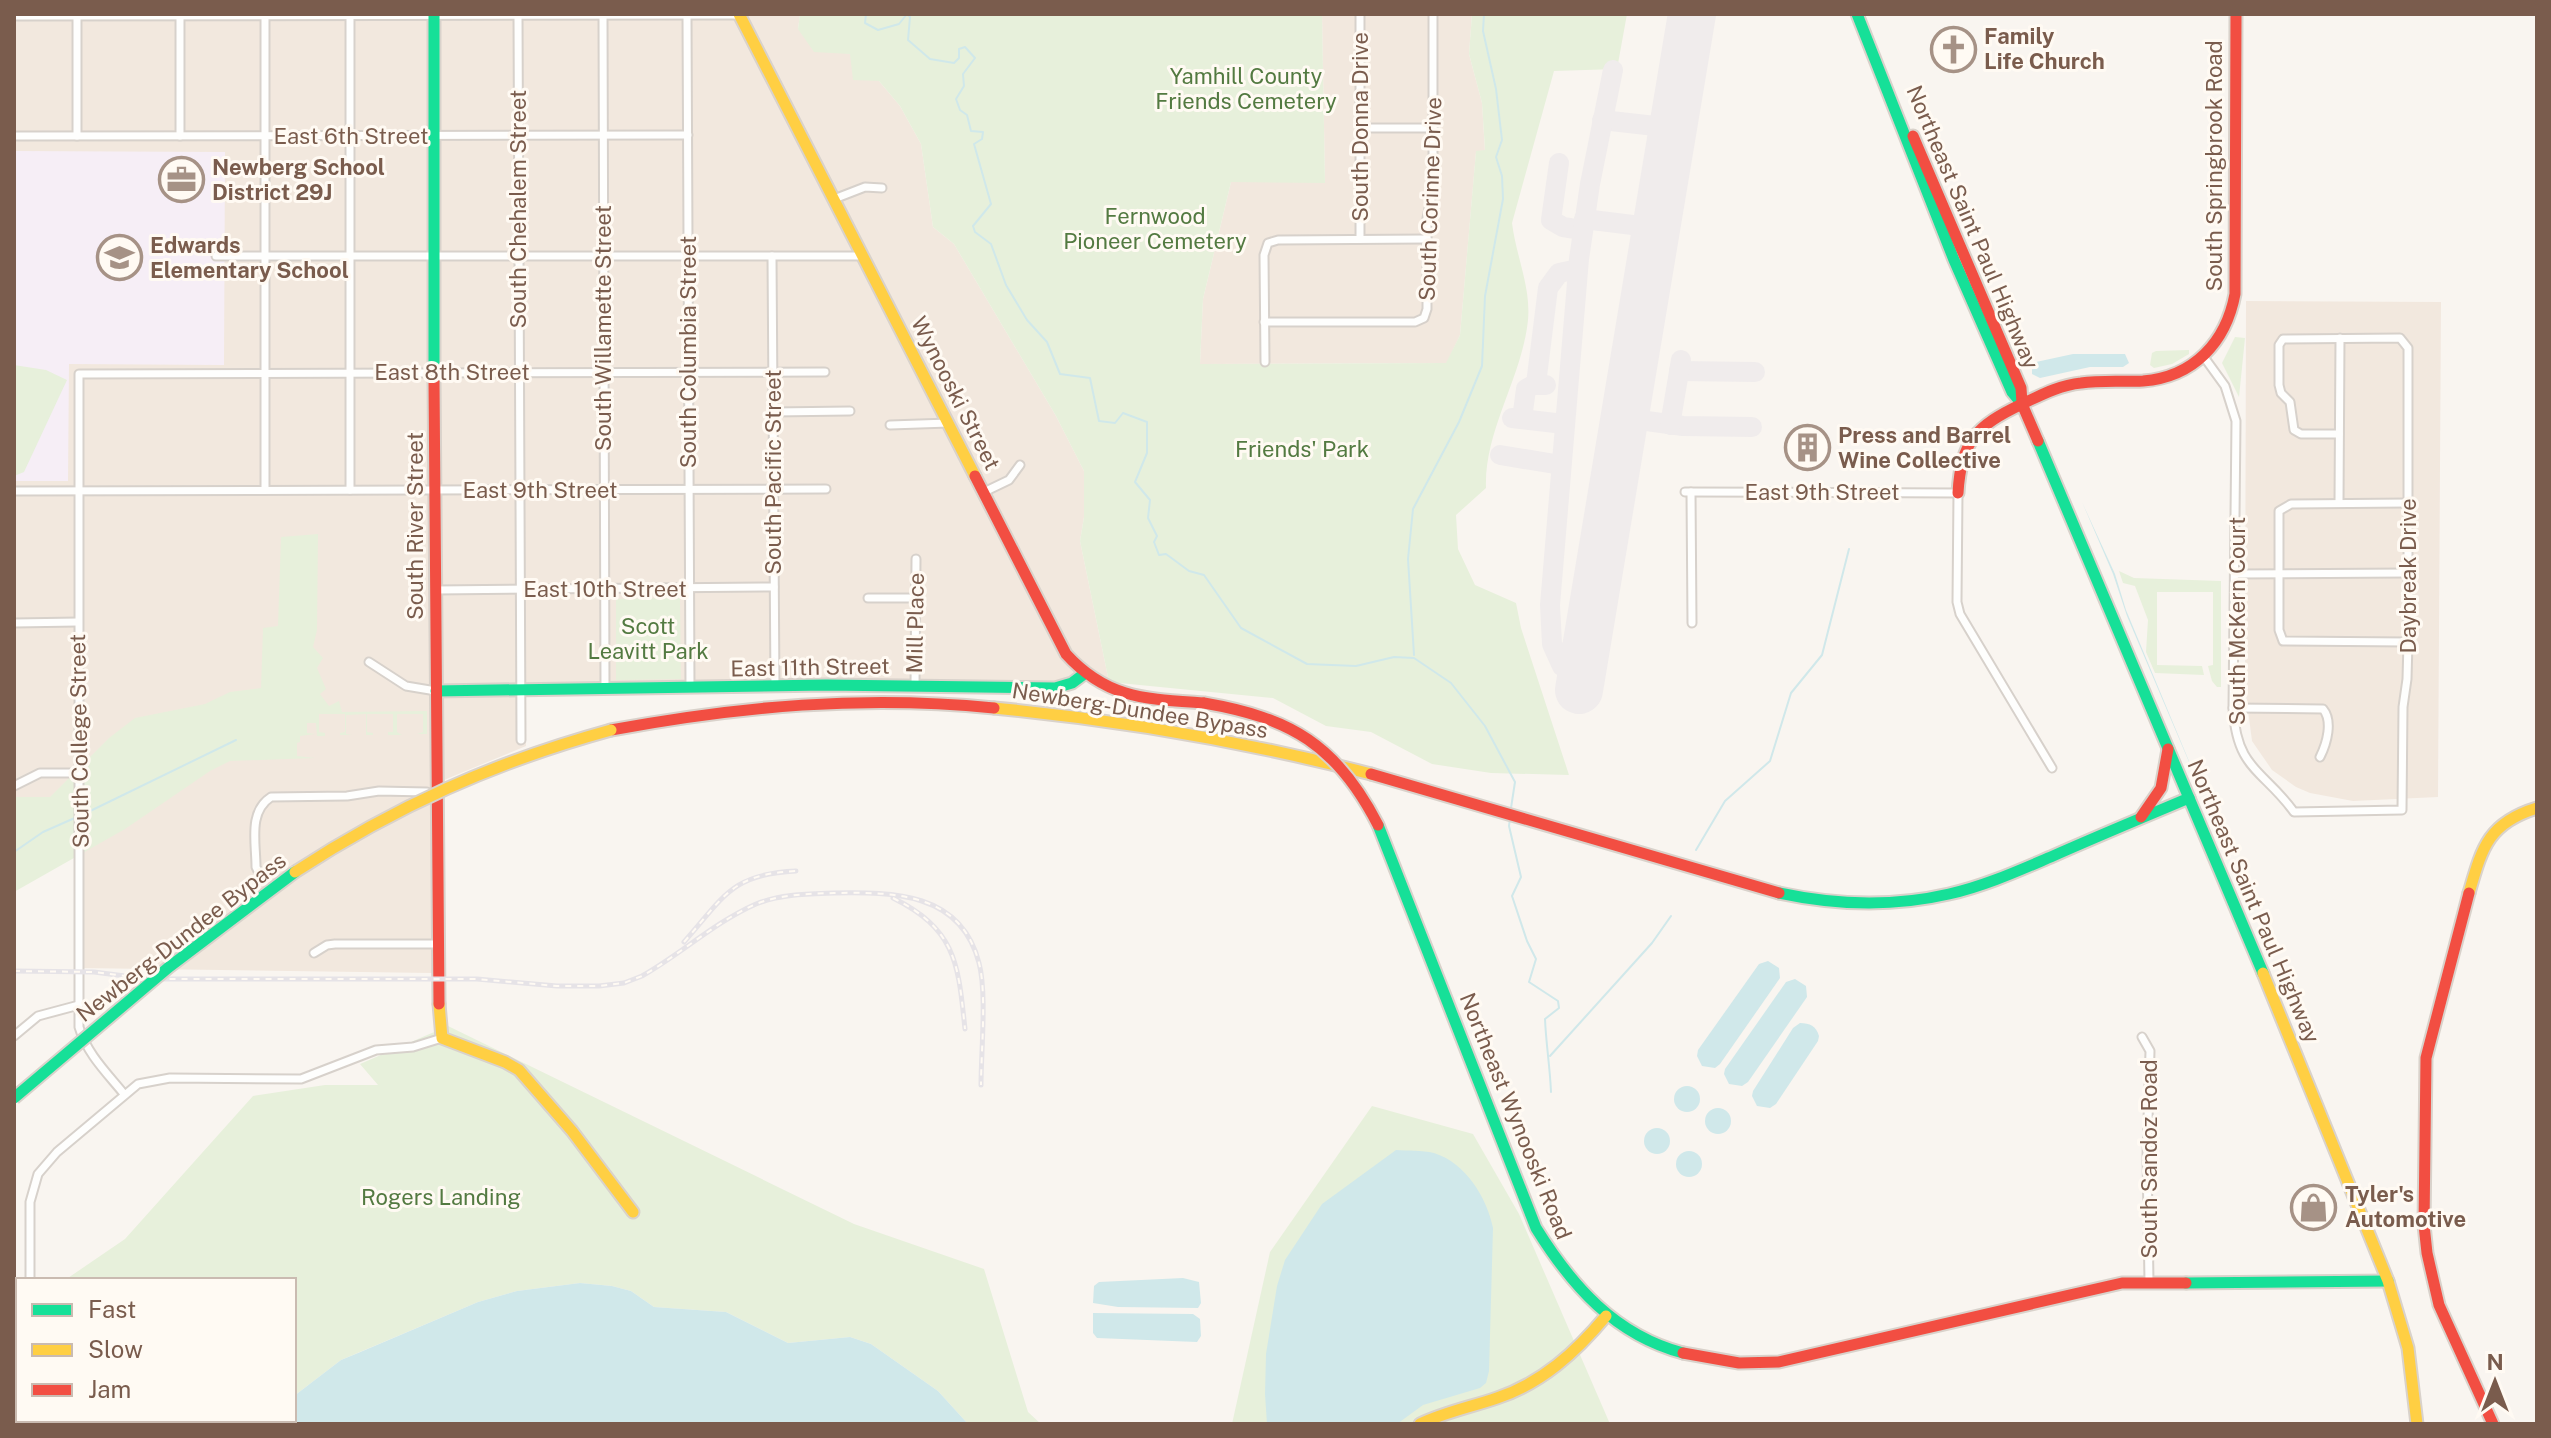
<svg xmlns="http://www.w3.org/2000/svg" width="2551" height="1438" font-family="'Public Sans',sans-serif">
	<rect width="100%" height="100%" fill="#f9f5f0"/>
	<g fill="#f2e8de">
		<path d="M14 14H800L798 29 850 54 879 81 900 106 921 144 933 227 954 244 1056 416 1084 471V517L1080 541 1109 682 849 681 526 684V746L432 785V973L80 968V798L14 797Z"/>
		<path d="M1322 14H1472L1469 54 1482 103 1485 151 1476 152 1460 335 1447 363 1200 364 1203 299 1231 182H1325Z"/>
		<path d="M2246 301 2441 302 2438 797 2353 801 2310 793 2296 787 2272 770 2252 741 2245 687Z"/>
	</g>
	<path fill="#f6eef6" d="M14 151 225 152 224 365 69 364 68 481H14Z"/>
	<g fill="#e7f0db">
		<path d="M800 14H1322L1325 183 1231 182 1203 299 1200 364 1446 363 1460 335 1476 151 1485 150 1482 103 1469 54 1472 14H1627L1617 69 1554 71 1512 223C1516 256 1531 287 1528 320 1522 378 1484 430 1486 488L1456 515 1458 549 1475 585 1516 603 1521 628 1569 775 1491 773 1432 764 1371 732 1326 726 1273 698 1109 682 1080 541 1084 517V471L1056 416 954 244 933 227 921 144 900 106 879 81 853 80 850 54 814 52 798 29Z"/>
		<path d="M2235 337 2245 338 2239 397 2222 363Z"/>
		<path d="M2189 350V354L2172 364 2154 368 2150 365 2152 353 2156 351Z"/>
		<path d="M14 365 46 370 67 380 24 472 14 476Z"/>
		<path d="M318 534 317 630 313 647 323 658 317 668 326 689 320 694 329 706 339 701 342 712 427 711V734H417L423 732V714H397V732L402 735H388V732H393V714H367V732L373 733V735H366V714L346 715V734L352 735H340V733L345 732V714H319V732L325 733V736H317L316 723H307V733L315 734 300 736V742L297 743V756L315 758 230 761 210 771 125 829 14 892V797H50L109 738 135 718 205 704 230 692 261 688 263 628 278 626 281 537Z"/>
		<path d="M2119 571 2134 578 2221 581V687H2217L2212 681 2208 666 2213 665V592H2157V665L2202 666 2204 675 2155 673 2146 652 2148 620 2135 586 2123 583Z"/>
		<path d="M680 598 681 679 616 680V599Z"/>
		<path d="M448 1026 854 1224 984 1269 1028 1412 1041 1424H968L938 1391 871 1344 850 1337 788 1343 726 1312 654 1307 631 1291 612 1286 580 1283 517 1291 478 1302 341 1360 294 1396V1280H65L125 1239 253 1096 325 1085H378L360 1064Z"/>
		<path d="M1372 1106 1473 1134 1519 1214 1610 1424H1232L1270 1252Z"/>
		<path d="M18 1325V1420H266L261 1424H14V1329Z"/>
	</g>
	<g fill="#d0e8ea">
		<path d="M2073 354H2125L2129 363 2123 367H2090L2040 378 2032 374V365L2036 362Z"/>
		<path d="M2082 502 2115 574 2126 610 2209 809 2127 616 2113 574Z"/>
		<path d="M1768 961 1779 968 1780 978 1720 1064 1715 1068 1702 1066 1697 1056 1698 1050 1759 964Z"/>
		<path d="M1795 979 1806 986 1807 997 1748 1082 1742 1086 1729 1084 1724 1074 1725 1069 1786 982Z"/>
		<path d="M1800 1023C1810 1023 1816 1026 1819 1036L1818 1041 1776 1104 1770 1108 1757 1106 1752 1096 1753 1091 1793 1028Z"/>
		<circle cx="1687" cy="1099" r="13"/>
		<circle cx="1718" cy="1121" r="13"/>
		<circle cx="1657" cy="1141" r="13"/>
		<path d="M1396 1150C1408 1151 1422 1150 1434 1153 1466 1163 1487 1198 1493 1228L1489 1371 1486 1383 1480 1388 1423 1405 1397 1424H1267L1265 1394 1266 1354 1277 1286 1285 1260 1322 1204Z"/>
		<circle cx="1689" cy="1164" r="13"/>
		<path d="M1183 1278 1199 1282 1201 1303 1198 1308 1118 1307 1093 1303 1094 1286 1099 1282Z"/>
		<path d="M580 1283 612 1286 631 1291 654 1307 726 1312 788 1343 850 1337 871 1344 938 1391 968 1424H261L266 1420H294V1396L341 1360 358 1353 478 1302 517 1291Z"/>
		<path d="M1093 1313 1193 1314 1200 1319 1201 1336 1197 1342 1097 1338 1093 1333Z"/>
	</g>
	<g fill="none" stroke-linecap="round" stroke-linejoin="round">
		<g stroke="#d0e8ea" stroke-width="2">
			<path d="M866 14 865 23 878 30 899 24 907 14 910 17 908 40 930 59 954 63 959 58V49L965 47 975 58 963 74 964 86 956 99 960 110 967 115 971 131 983 132 982 139 974 144 991 204 973 226 975 232 991 244 1006 285 1027 320 1047 342 1060 374 1090 378 1099 421 1115 423 1123 413 1147 422V453L1135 482 1150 500 1148 518 1157 536 1154 542 1159 555 1166 554 1189 571 1204 575 1241 628 1307 664 1356 666 1394 657 1414 658 1451 683 1485 726 1515 782 1511 808"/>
			<path d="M1414 655 1408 559 1413 509 1459 422 1482 366 1485 296 1503 199 1502 176 1496 157 1502 140 1496 89 1483 31 1484 14"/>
			<path d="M82 815 236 740"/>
			<path d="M1510 818 1509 826 1521 877 1512 896 1527 941 1536 959 1529 982 1558 1001 1559 1008 1545 1019C1546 1044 1550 1067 1551 1092"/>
			<path d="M1696 850 1725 801 1770 761 1791 693 1822 655 1849 549"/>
			<path d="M14 852 43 832 77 817"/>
			<path d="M1550 1056 1652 943 1671 916"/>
		</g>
		<g stroke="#f0ecec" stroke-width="20">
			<path d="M1602 120 1673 128"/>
			<path d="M1559 163 1551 220 1563 227 1582 230"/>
			<path d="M1584 219 1657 228"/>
			<path d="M1679 371 1755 372"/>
			<path d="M1536 384 1548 288 1559 273 1578 269"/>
			<path d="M1512 418 1564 424"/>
			<path d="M1625 418 1683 426 1752 427"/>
			<path d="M1522 419 1526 389 1533 385H1546"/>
			<path d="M1670 425 1681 360"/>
			<path d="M1500 455 1561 465"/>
			<path d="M1585 661 1575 670 1562 666 1552 644 1550 605 1579 259 1590 184 1613 70"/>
		</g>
		<path stroke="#f0ecec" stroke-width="48" d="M1579 690 1692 14"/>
		<defs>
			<g id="street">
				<path d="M77 14V136"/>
				<path d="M180 14V136"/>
				<path d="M265 14V490"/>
				<path d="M350 14V490"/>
				<path d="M518 14 521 740"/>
				<path d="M603 14 605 689"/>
				<path d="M1360 14V239"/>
				<path d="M14 16 739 15"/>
				<path d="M687 16 690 688"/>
				<path d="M1361 128H1433"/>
				<path d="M14 136 688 135"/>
				<path d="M834 199 865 187 882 188"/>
				<path d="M216 256H864"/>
				<path d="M772 256 775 687"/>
				<path d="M1264 322H1415L1424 318 1427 309V218L1433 189V14"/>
				<path d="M2204 357 2225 386 2236 421 2233 708C2237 771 2263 769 2294 812L2402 810 2403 707 2407 679 2408 642V348L2400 338 2283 339 2279 345V385L2281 393 2290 402 2294 430 2301 434H2339"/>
				<path d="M1265 362 1264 255 1268 243 1278 240 1427 239"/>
				<path d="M773 412 850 411"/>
				<path d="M890 425 949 423"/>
				<path d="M14 491 826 489"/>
				<path d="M984 492 1009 480 1020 465"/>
				<path d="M1685 492 1958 493 1957 602 1960 614 2052 768"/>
				<path d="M1691 492 1692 623"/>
				<path d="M2339 503 2340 338"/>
				<path d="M2236 574 2408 573"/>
				<path d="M435 590 774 587"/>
				<path d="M868 598H915"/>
				<path d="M14 623 78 622"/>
				<path d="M2408 642 2283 641 2279 630V511L2291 504 2408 503"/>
				<path d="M369 662 406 686 436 691"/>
				<path d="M915 686 916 559"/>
				<path d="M2233 708 2323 709C2333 721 2327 743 2320 757"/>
				<path d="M14 786 40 773H80"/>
				<path d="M260 875 256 867C256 842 248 812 271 797L347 796 379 791 427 792"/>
				<path d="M314 953 327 945 335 944H438"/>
				<path d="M14 1036 38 1016 79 1005"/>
				<path d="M2142 1037 2150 1051 2147 1155 2149 1282"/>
				<path d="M124 1094C107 1073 87 1054 79 1027V374L825 372"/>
				<path d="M30 1280V1202L38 1174 57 1152 138 1084 170 1078 301 1079 376 1050 413 1047 442 1038"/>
				<path d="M14 1317 18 1313"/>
			</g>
			<g id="fast">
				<path d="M434 14V380"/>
				<path d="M1857 14 1954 260 2012 392 2022 404"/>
				<path d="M2038 441 2263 973"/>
				<path d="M436 691 826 685 1055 688 1072 683 1084 674"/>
				<path d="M1378 825 1536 1228C1572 1286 1615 1335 1683 1353"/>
				<path d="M1779 893C1835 905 1893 907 1949 894 1985 886 2020 870 2053 856 2098 836 2144 817 2189 798"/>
				<path d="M2186 1283 2388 1281"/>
			</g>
			<g id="slow">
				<path d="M739 14 975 476"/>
				<path d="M994 708C1122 720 1247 742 1371 774"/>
				<path d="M2469 893C2482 848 2488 823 2537 808"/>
				<path d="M2263 973 2388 1281 2408 1348 2417 1424"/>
				<path d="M439 1004 442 1038 505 1062 519 1070 572 1131 633 1212"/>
				<path d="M1420 1424C1445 1412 1471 1407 1497 1398 1542 1383 1576 1352 1606 1316"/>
			</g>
			<g id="jam">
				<path d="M1913 136 2021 388 2022 403"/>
				<path d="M434 380 439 1004"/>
				<path d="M2038 441 2022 404C2041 395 2060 385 2081 383 2101 380 2122 382 2143 381 2194 377 2226 342 2235 294L2236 14"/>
				<path d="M975 476 1066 654C1107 699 1146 699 1204 703"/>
				<path d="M1958 493C1961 441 1976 426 2022 404"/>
				<path d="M611 730C741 706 863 695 994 708"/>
				<path d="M1371 774 1779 893"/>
				<path d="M2141 817 2161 788 2168 749"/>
				<path d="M2469 893 2426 1058 2424 1225 2427 1253 2439 1305 2493 1424"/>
				<path d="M1683 1353 1739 1363 1779 1362 2122 1283H2186"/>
			</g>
		</defs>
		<use href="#street" stroke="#d7d1cb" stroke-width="11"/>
		<use href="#fast" stroke="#d9d2cb" stroke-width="15"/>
		<use href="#slow" stroke="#d9d2cb" stroke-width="15"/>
		<use href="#jam" stroke="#d9d2cb" stroke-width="15"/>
		<use href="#street" stroke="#fefefd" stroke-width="7"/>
		<use href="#fast" stroke="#16e098" stroke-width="11"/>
		<use href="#slow" stroke="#ffcf43" stroke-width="11"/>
		<use href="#jam" stroke="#f24e42" stroke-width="11"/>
		<defs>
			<g id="rail">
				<path d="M893 898C957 930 958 964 965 1029"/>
				<path d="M684 942C724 897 731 874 796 871"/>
				<path d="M14 971 94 972 148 979H477L557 986H599L624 983 642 976C681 954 715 922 756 904 781 894 808 894 834 893 893 892 961 892 979 963 987 993 981 1052 981 1085"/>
			</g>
		</defs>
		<use href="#rail" stroke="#e6e3e7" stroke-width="5"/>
		<use href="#rail" stroke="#fffaf3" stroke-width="2" stroke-dasharray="6" stroke-linecap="butt"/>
		<defs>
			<path id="fast-bridge" d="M14 1098 169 967 295 872"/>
			<path id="slow-bridge" d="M295 872C396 806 495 762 611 730"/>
			<path id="jam-bridge" d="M1204 703C1291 718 1337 745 1378 825"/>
		</defs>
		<use href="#fast-bridge" stroke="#d9d2cb" stroke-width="15" stroke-linecap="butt"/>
		<use href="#slow-bridge" stroke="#d9d2cb" stroke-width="15" stroke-linecap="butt"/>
		<use href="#jam-bridge" stroke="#d9d2cb" stroke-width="15" stroke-linecap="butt"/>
		<use href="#fast-bridge" stroke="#16e098" stroke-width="11"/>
		<use href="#slow-bridge" stroke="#ffcf43" stroke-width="11"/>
		<use href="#jam-bridge" stroke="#f24e42" stroke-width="11"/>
	</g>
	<defs>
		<symbol id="church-ring" viewBox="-11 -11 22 22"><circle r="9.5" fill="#fffaf3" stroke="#a69286" stroke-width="1.5"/><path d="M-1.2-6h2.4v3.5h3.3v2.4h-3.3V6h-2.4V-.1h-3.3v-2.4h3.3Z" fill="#a69286"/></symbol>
		<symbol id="office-ring" viewBox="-11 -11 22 22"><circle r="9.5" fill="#fffaf3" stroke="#a69286" stroke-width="1.5"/><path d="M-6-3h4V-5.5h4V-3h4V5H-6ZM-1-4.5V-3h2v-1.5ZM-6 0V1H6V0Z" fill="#a69286"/></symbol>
		<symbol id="school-ring" viewBox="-11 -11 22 22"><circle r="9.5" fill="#fffaf3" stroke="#a69286" stroke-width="1.5"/><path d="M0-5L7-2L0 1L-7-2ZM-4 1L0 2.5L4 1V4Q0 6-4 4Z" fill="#a69286"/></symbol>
		<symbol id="building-ring" viewBox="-11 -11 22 22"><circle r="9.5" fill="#fffaf3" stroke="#a69286" stroke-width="1.5"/><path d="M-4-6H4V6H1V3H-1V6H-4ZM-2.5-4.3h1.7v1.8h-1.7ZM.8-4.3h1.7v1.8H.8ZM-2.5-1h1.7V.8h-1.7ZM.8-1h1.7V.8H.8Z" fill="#a69286"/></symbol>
		<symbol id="shop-ring" viewBox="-11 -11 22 22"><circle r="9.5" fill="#fffaf3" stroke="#a69286" stroke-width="1.5"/><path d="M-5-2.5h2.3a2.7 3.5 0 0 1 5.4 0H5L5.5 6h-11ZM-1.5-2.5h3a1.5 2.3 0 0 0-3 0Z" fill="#a69286"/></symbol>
	</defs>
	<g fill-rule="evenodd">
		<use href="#church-ring" x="1928" y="24" width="51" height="51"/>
		<use href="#office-ring" x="156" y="154" width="51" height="51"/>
		<use href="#school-ring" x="94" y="232" width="51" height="51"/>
		<use href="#building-ring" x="1782" y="422" width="51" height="51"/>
		<use href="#shop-ring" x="2288" y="1182" width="51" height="51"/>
	</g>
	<g text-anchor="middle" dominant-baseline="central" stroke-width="6" stroke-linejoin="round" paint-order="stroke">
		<g font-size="22" font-weight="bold" fill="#7a5c4d" stroke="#fffaf3" text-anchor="start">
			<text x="1984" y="36">Family<tspan x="1984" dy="25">Life Church</tspan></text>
			<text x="212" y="167">Newberg School<tspan x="212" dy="25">District 29J</tspan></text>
			<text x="150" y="245">Edwards<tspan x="150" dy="25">Elementary School</tspan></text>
			<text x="1838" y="435">Press and Barrel<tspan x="1838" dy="25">Wine Collective</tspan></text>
			<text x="2345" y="1194">Tyler's<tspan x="2345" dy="25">Automotive</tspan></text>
		</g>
		<g font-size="22" fill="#537a41" stroke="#fffaf3">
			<text x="1246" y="76">Yamhill County<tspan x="1246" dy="25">Friends Cemetery</tspan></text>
			<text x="1155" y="216">Fernwood<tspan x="1155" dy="25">Pioneer Cemetery</tspan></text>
			<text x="1302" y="449">Friends' Park</text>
			<text x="648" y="626">Scott<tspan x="648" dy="25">Leavitt Park</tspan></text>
			<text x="441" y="1197">Rogers Landing</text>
		</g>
		<g font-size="22" fill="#7a5c4d" stroke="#fffaf3">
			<text transform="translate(1360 127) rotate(-90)">South Donna Drive</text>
			<text x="351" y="136">East 6th Street</text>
			<text transform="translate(2214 166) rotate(-90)">South Springbrook Road</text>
			<text transform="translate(1430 199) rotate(-88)">South Corinne Drive</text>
			<text transform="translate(518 209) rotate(-90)">South Chehalem Street</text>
			<text transform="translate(1973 227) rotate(67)">Northeast Saint Paul Highway</text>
			<text transform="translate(603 328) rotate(-90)">South Willamette Street</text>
			<text transform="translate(688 352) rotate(-90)">South Columbia Street</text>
			<text x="452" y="372">East 8th Street</text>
			<text transform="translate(956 393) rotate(63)">Wynooski Street</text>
			<text transform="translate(773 472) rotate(-90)">South Pacific Street</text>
			<text x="540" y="490">East 9th Street</text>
			<text x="1822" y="492">East 9th Street</text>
			<text transform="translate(415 526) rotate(-90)">South River Street</text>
			<text transform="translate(2408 576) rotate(-90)">Daybreak Drive</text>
			<text x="605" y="589">East 10th Street</text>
			<text transform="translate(2237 621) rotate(-90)">South McKern Court</text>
			<text transform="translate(915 623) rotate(-89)">Mill Place</text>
			<text transform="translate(810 667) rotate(-1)">East 11th Street</text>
			<text transform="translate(1140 710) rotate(9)">Newberg-Dundee Bypass</text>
			<text transform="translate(79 741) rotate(-91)">South College Street</text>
			<text transform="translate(2254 901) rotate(67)">Northeast Saint Paul Highway</text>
			<text transform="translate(181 937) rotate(-38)">Newberg-Dundee Bypass</text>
			<text transform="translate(1516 1116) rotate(68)">Northeast Wynooski Road</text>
			<text transform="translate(2149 1159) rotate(-90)">South Sandoz Road</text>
		</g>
	</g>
	<rect width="2551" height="1438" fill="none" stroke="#7a5c4d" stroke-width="32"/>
	<rect x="16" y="1278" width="280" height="144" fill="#fffaf3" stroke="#cabbb1" stroke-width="2"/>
	<rect x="32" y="1304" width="40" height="12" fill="#16e098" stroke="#cabbb1" stroke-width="2"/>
	<text x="88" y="1318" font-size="24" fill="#7a5c4d">Fast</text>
	<rect x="32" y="1344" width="40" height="12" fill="#ffcf43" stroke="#cabbb1" stroke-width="2"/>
	<text x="88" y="1358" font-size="24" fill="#7a5c4d">Slow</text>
	<rect x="32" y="1384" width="40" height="12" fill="#f24e42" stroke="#cabbb1" stroke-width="2"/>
	<text x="88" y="1398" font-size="24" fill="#7a5c4d">Jam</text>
	<g transform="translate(2495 1382)" stroke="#fffaf3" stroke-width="6" paint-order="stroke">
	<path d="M0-6L14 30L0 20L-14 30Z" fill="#7a5c4d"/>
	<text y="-12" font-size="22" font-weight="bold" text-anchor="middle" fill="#7a5c4d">N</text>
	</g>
</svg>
